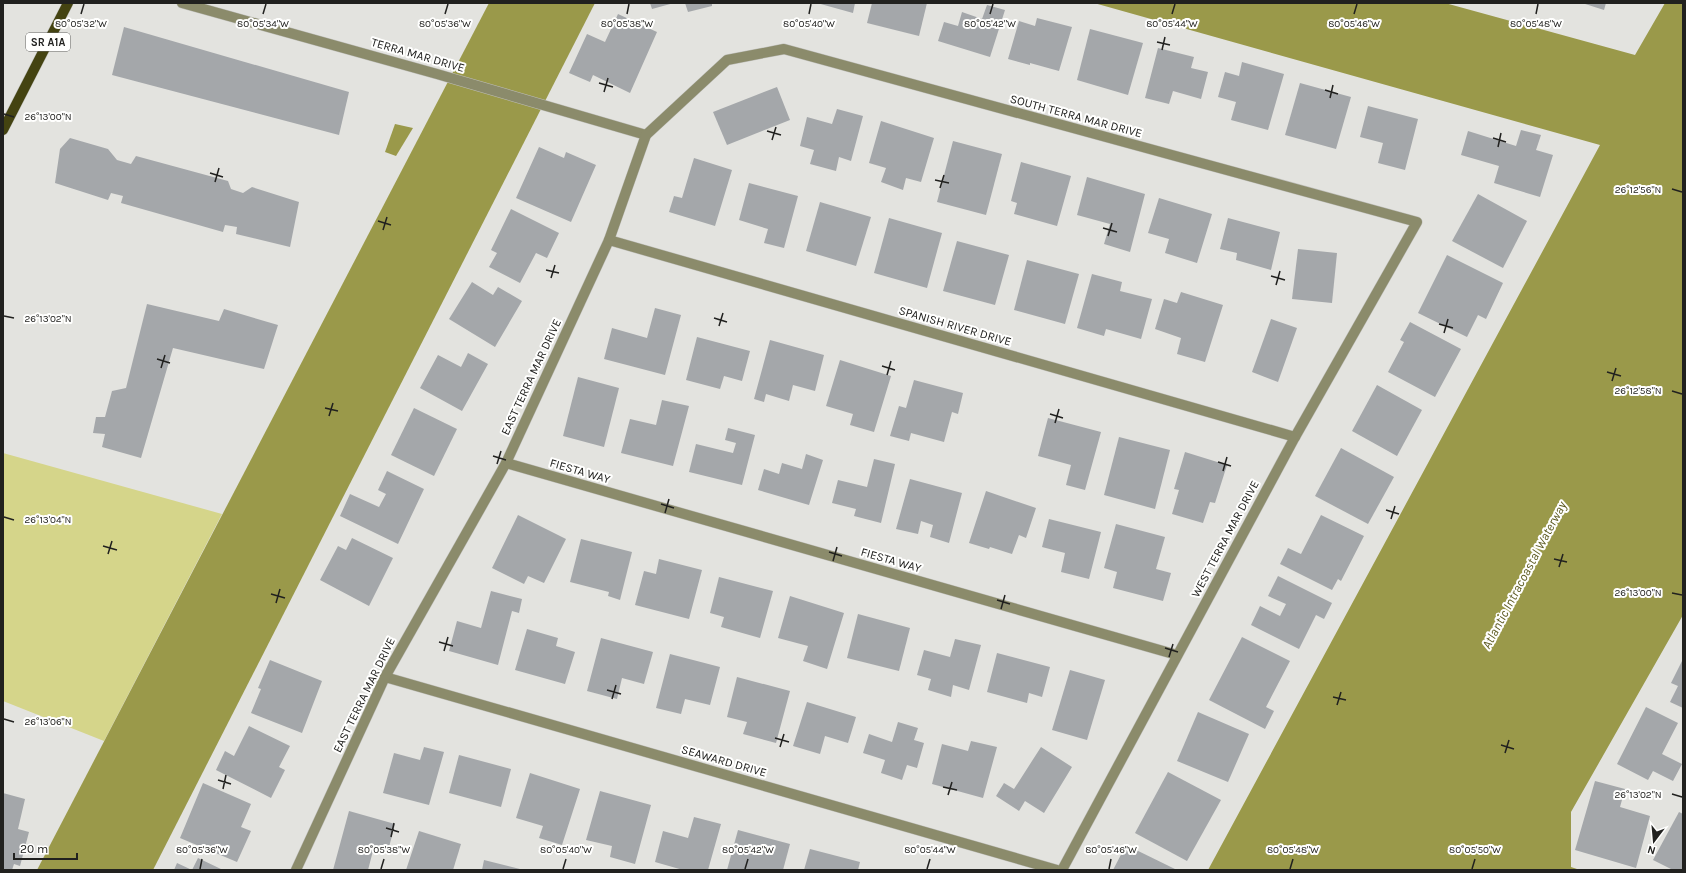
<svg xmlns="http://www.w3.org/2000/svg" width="1686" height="873" font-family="Karla,sans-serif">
	<rect width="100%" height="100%" fill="#e3e3df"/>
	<path fill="#d5d58a" d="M3 453 222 514 104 741 3 701Z"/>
	<g fill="#9a994a">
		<path d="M489 3H595L153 870H37Z"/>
		<path d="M1094 3H1445L1635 55 1665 3H1683V615L1571 812V867L1580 870H1208L1600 145Z"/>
		<path d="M395 124 413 128 396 156 385 152Z"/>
	</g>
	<g fill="#a4a7aa">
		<path d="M650 3H674L652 9Z"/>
		<path d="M685 3H712V6L688 12Z"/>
		<path d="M817 3H855L853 13Z"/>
		<path d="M872 3H927L919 36 867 23Z"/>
		<path d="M1582 3H1606L1604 10Z"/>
		<path d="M987 5 1005 10 990 57 938 41 944 22 958 26 962 12 982 19Z"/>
		<path d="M618 14 657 32 630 93 593 75 590 82 569 73 587 34 605 42Z"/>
		<path d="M1037 18 1072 27 1059 71 1030 63V65L1008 59 1019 21 1035 26Z"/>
		<path d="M124 27 349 92 339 135 112 75Z"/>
		<path d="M1090 29 1143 43 1128 95 1077 80Z"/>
		<path d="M1158 48 1194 57 1191 68 1208 72 1201 99 1173 91 1169 104 1145 98Z"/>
		<path d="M1242 62 1284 74 1268 130 1231 120 1236 102 1218 97 1225 72 1239 76Z"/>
		<path d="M1300 83 1351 97 1336 149 1285 135Z"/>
		<path d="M777 87 790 120 727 145 713 112Z"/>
		<path d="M1368 106 1418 119 1405 170 1378 163 1383 143 1360 137Z"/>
		<path d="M837 109 863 116 851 161 839 157 836 171 810 164 814 150 800 146 807 117 832 124Z"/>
		<path d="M881 121 934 138 921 182 906 178 903 190 881 182 886 168 869 163Z"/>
		<path d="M1521 130 1541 135 1536 150 1553 155 1540 197 1494 183 1499 166 1461 155 1468 131 1516 146Z"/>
		<path d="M70 138 108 149 117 160 131 164 136 156 228 181 231 189 243 193 252 187 299 202 290 247 236 234 237 227 225 225 223 232 121 203 123 196 111 193 108 200 55 183 60 149Z"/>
		<path d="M953 141 1002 154 986 215 937 202Z"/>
		<path d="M539 147 564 158 566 152 596 165 571 222 516 198Z"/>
		<path d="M694 158 732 170 715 226 669 212 674 196 682 198Z"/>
		<path d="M1021 162 1071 176 1057 226 1014 214 1017 203 1011 201Z"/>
		<path d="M1087 177 1145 194 1130 252 1104 244 1110 224 1077 215Z"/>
		<path d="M749 183 798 196 784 248 764 243 768 229 739 220Z"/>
		<path d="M1478 194 1527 221 1503 268 1452 241Z"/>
		<path d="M1159 198 1212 214 1197 263 1165 253 1169 239 1148 233Z"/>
		<path d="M820 202 871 217 856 266 806 251Z"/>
		<path d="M511 209 559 233 547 258 536 253 520 283 489 267 497 253 491 250Z"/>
		<path d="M889 218 942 233 927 288 874 273Z"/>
		<path d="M1228 218 1280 232 1271 270 1236 260 1237 253 1220 249Z"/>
		<path d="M957 241 1009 255 995 305 943 291Z"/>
		<path d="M1298 249 1337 253 1332 303 1292 299Z"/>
		<path d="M1447 255 1503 283 1486 319 1478 315 1467 337 1418 313Z"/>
		<path d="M1027 260 1079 274 1065 324 1014 310Z"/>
		<path d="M1092 274 1122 282 1120 291 1152 299 1141 339 1106 329 1104 336 1077 328Z"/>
		<path d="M472 282 493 295 498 287 522 301 495 347 449 319Z"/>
		<path d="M1181 292 1223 305 1205 362 1177 354 1181 338 1155 329 1164 299 1177 303Z"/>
		<path d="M147 304 219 321 224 309 278 325 264 369 173 348 141 458 102 447 105 434 93 433 96 417H105L112 391 126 388Z"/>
		<path d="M655 308 681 315 665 375 604 359 612 328 647 338Z"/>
		<path d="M1271 319 1297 328 1278 382 1252 372Z"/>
		<path d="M1410 322 1461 349 1435 397 1388 372 1404 342 1400 340Z"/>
		<path d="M697 337 750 351 742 381 724 376 720 389 686 380Z"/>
		<path d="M770 340 824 355 815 391 793 385 789 401 766 394 764 402 754 399Z"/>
		<path d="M468 353 488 364 462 411 420 388 438 355 461 367Z"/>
		<path d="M840 360 891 376 874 432 850 425 853 414 826 406Z"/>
		<path d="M578 377 619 388 604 447 563 436Z"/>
		<path d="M914 380 963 393 958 414 952 412 944 442 911 433 909 441 890 436 899 406 906 408Z"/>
		<path d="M1377 385 1422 410 1397 456 1352 431Z"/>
		<path d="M662 400 689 406 673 466 621 453 630 419 656 425Z"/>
		<path d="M414 408 457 429 434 476 391 455Z"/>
		<path d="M1048 418 1101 432 1085 490 1066 485 1071 465 1038 456Z"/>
		<path d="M728 428 755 435 742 485 689 472 696 444 733 453 736 443 725 440Z"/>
		<path d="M1119 437 1170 450 1155 509 1104 495Z"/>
		<path d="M1341 448 1394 477 1368 524 1315 496Z"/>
		<path d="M1185 452 1227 465 1215 503 1210 502 1203 523 1172 514 1179 490 1174 489Z"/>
		<path d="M806 454 823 460 809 505 758 490 764 469 779 474 782 463 802 469Z"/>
		<path d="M874 459 895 464 881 523 854 516 856 509 832 503 838 480 867 487Z"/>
		<path d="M387 471 424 489 398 544 340 516 350 494 379 507 386 494 378 490Z"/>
		<path d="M910 479 962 493 949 543 930 537 933 525 921 521 918 534 896 529Z"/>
		<path d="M986 491 1036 508 1026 538 1019 535 1012 554 990 547 989 549 969 543Z"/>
		<path d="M518 515 566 539 544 583 528 576 524 584 492 568Z"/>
		<path d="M1321 515 1364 536 1341 581 1338 579 1332 590 1280 564 1288 548 1301 554Z"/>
		<path d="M1049 519 1101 532 1089 579 1061 572 1065 553 1042 547Z"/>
		<path d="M1116 524 1165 537 1156 569 1171 573 1163 601 1113 588 1117 572 1104 568Z"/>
		<path d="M352 538 393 558 369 606 320 580 338 546 346 550Z"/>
		<path d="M581 539 632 552 620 600 608 596 609 592 570 582Z"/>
		<path d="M659 559 702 570 689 619 635 605 644 571 656 574Z"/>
		<path d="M1278 576 1332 603 1324 619 1316 615 1299 649 1251 625 1260 606 1280 616 1286 604 1268 596Z"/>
		<path d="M719 577 773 591 760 638 721 627 724 617 710 613Z"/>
		<path d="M491 591 522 599 519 613 512 611 498 665 449 651 457 621 481 628Z"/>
		<path d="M790 596 844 613 827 669 803 661 808 646 778 638Z"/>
		<path d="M858 614 910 628 899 671 847 658Z"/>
		<path d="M527 629 558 638 556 646 575 652 565 684 515 670Z"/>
		<path d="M1242 637 1290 661 1266 707 1274 711 1265 729 1209 700Z"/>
		<path d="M601 638 653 652 644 684 622 678 617 699 587 691Z"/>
		<path d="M955 639 981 645 969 690 953 685 951 697 928 690 931 679 917 675 924 650 950 657Z"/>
		<path d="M997 653 1050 667 1042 697 1029 693 1027 703 987 692Z"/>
		<path d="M670 654 720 667 710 705 685 699 681 714 656 708Z"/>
		<path d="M1683 659V708L1670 702 1678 686 1671 683Z"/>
		<path d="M270 660 322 681 302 733 251 713 261 689 258 688Z"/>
		<path d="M1070 670 1105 680 1087 740 1052 730Z"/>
		<path d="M737 677 790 691 776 743 743 734 747 722 727 717Z"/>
		<path d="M807 702 856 717 848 743 825 736 820 754 793 746Z"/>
		<path d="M1646 707 1678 723 1662 754 1682 764 1673 781 1653 771 1648 780 1617 764Z"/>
		<path d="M1198 712 1249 734 1228 782 1177 761Z"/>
		<path d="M898 722 918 728 914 740 924 743 917 768 907 765 902 780 881 773 885 760 863 753 869 734 892 742Z"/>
		<path d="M249 726 290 746 279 767 285 770 271 798 216 770 225 751 234 756Z"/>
		<path d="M971 741 997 747 983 798 932 784 942 744 968 751Z"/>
		<path d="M424 747 444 752 429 805 383 793 394 753 420 760Z"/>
		<path d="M1041 747 1072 767 1044 813 1025 801 1019 811 996 796 1004 783 1014 789Z"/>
		<path d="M459 755 511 769 501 807 449 793Z"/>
		<path d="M1168 772 1221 800 1187 861 1135 833Z"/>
		<path d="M530 773 580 789 562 845 539 838 543 826 516 818Z"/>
		<path d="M1595 781 1625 789 1620 807 1650 816 1636 868 1575 850Z"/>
		<path d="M203 783 251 804 241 827 251 831 237 862 180 838Z"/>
		<path d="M600 791 651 805 635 864 610 857 612 846 586 840Z"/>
		<path d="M3 793 25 799 18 829 29 832 20 866 14 864 12 870H3Z"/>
		<path d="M349 811 395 824 388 851 374 847 368 870H333Z"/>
		<path d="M1679 812 1683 814V870H1673L1653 860Z"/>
		<path d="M694 817 721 824 708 870H683L655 862 663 831 688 838Z"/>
		<path d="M738 830 790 844 783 870H727Z"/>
		<path d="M419 831 461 844 453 870H406Z"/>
		<path d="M1126 845 1177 870H1113Z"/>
		<path d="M810 849 860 862 858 870H804Z"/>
		<path d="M198 858 223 870H174L177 863 192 870Z"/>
		<path d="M484 860 520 869V870H482Z"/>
	</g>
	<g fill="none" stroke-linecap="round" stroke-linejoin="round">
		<defs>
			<g id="minor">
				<path d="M182 3 437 74 646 135"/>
				<path d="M609 240 1295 437"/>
				<path d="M506 463 1177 655"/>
				<path d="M385 677 1057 870"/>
				<path d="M296 870 385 677 506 463 609 240 646 135 727 60 784 49 1417 222 1295 437 1062 870"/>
			</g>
			<path id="primary" d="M3 130 68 3"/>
		</defs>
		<use href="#minor" stroke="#c0c0bc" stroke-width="11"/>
		<use href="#primary" stroke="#c0c0bc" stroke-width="11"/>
		<use href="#minor" stroke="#8b8b6b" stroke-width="10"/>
		<use href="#primary" stroke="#444311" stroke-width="10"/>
	</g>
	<path fill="none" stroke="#21211f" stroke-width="1.5" d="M81 14 84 4M263 14 266 4M445 14 448 4M627 14 629 4M809 14 811 4M990 14 993 4M1172 14 1175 4M1354 14 1357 4M1536 14 1538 4M1157 42 1170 45M1162 50 1165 37M599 83 613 87M1325 90 1338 94M604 92 608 78M1330 98 1333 85M4 114 14 117M767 131 781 135M1493 138 1506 142M772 140 776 127M1498 147 1501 133M210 173 223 177M935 180 949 183M215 182 219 168M940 188 944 175M1672 189 1682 192M378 221 391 225M1103 228 1117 232M383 230 387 217M1108 236 1112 223M546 270 559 273M1271 276 1285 280M551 278 555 265M1276 285 1280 271M4 316 14 318M714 318 727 322M1439 324 1453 328M719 326 723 313M1444 333 1448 319M157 359 170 363M882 366 895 370M161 368 165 355M1607 372 1621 376M887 375 891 361M1612 381 1616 368M1672 391 1682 394M325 408 338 411M1050 414 1063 418M329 416 333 403M1055 423 1059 409M493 456 506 460M1218 462 1231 466M497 464 501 451M1223 471 1227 457M661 504 674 508M1386 510 1399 514M665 513 669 499M4 517 14 520M1391 519 1395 506M103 546 117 550M829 552 842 556M108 554 112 541M1554 559 1567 562M833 561 837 547M1559 567 1563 554M1672 593 1682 595M271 594 285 598M997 600 1010 604M276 603 280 589M1001 609 1005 595M439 642 453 646M1165 648 1178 652M444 651 448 637M1169 657 1173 644M607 690 621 694M1333 697 1346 700M612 699 616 685M1337 705 1341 692M4 719 14 722M775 738 789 742M1501 745 1514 749M780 747 784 734M1505 753 1509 740M218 780 231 784M943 787 957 790M223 789 226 775M1672 794 1682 797M948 795 952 782M386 828 399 832M391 837 394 823M200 869 202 859M381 869 384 859M563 869 566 859M745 869 748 859M927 869 930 859M1109 869 1111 859M1290 869 1293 859M1472 869 1475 859"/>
	<g text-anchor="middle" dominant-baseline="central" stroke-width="4" stroke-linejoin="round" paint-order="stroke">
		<rect fill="#fffffe" stroke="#646462" stroke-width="1" x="26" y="33" width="44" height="18" rx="3"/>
		<g font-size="11" font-weight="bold" fill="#21211f">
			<text x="48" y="42">SR A1A</text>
		</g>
		<g font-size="12" fill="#21211f" stroke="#fffffe">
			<text transform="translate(418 55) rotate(16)">TERRA MAR DRIVE</text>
			<text transform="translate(1076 116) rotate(15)">SOUTH TERRA MAR DRIVE</text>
			<text transform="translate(955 326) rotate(16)">SPANISH RIVER DRIVE</text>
			<text transform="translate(531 377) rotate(-65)">EAST TERRA MAR DRIVE</text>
			<text transform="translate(580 471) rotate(16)">FIESTA WAY</text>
			<text transform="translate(1225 539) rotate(-62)">WEST TERRA MAR DRIVE</text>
			<text transform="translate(891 560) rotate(16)">FIESTA WAY</text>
			<text transform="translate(364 695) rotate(-64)">EAST TERRA MAR DRIVE</text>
			<text transform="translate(724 761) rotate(16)">SEAWARD DRIVE</text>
		</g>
		<g font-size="13" font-style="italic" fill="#5c5a20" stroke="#fffffe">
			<text transform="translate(1524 575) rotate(-62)">Atlantic Intracoastal Waterway</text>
		</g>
	</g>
	<g font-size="10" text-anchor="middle" fill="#21211f" stroke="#fffffe" stroke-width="4" stroke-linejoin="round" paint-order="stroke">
		<text x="81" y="27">80°05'32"W</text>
		<text x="263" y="27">80°05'34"W</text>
		<text x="445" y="27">80°05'36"W</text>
		<text x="627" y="27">80°05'38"W</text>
		<text x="809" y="27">80°05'40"W</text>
		<text x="990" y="27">80°05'42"W</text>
		<text x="1172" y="27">80°05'44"W</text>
		<text x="1354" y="27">80°05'46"W</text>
		<text x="1536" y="27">80°05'48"W</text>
		<text x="48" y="120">26°13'00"N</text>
		<text x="1638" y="193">26°12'56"N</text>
		<text x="48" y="322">26°13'02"N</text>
		<text x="1638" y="394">26°12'58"N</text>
		<text x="48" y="523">26°13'04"N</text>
		<text x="1638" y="596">26°13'00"N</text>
		<text x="48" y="725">26°13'06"N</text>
		<text x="1638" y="798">26°13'02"N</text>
		<text x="202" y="853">80°05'36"W</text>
		<text x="384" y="853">80°05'38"W</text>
		<text x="566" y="853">80°05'40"W</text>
		<text x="748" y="853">80°05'42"W</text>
		<text x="930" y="853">80°05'44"W</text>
		<text x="1111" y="853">80°05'46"W</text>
		<text x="1293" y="853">80°05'48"W</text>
		<text x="1475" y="853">80°05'50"W</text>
	</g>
	<rect width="1686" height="873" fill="none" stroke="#21211f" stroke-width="8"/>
	<g transform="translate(1654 841) rotate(196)" stroke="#fffffe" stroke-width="3" paint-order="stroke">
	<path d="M0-3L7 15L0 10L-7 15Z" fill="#21211f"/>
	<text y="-6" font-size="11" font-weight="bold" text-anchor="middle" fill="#21211f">N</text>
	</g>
	<path d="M14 853v6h63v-6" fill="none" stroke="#21211f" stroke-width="2"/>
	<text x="20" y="853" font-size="12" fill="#21211f" stroke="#fffffe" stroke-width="3" paint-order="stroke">20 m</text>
</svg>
